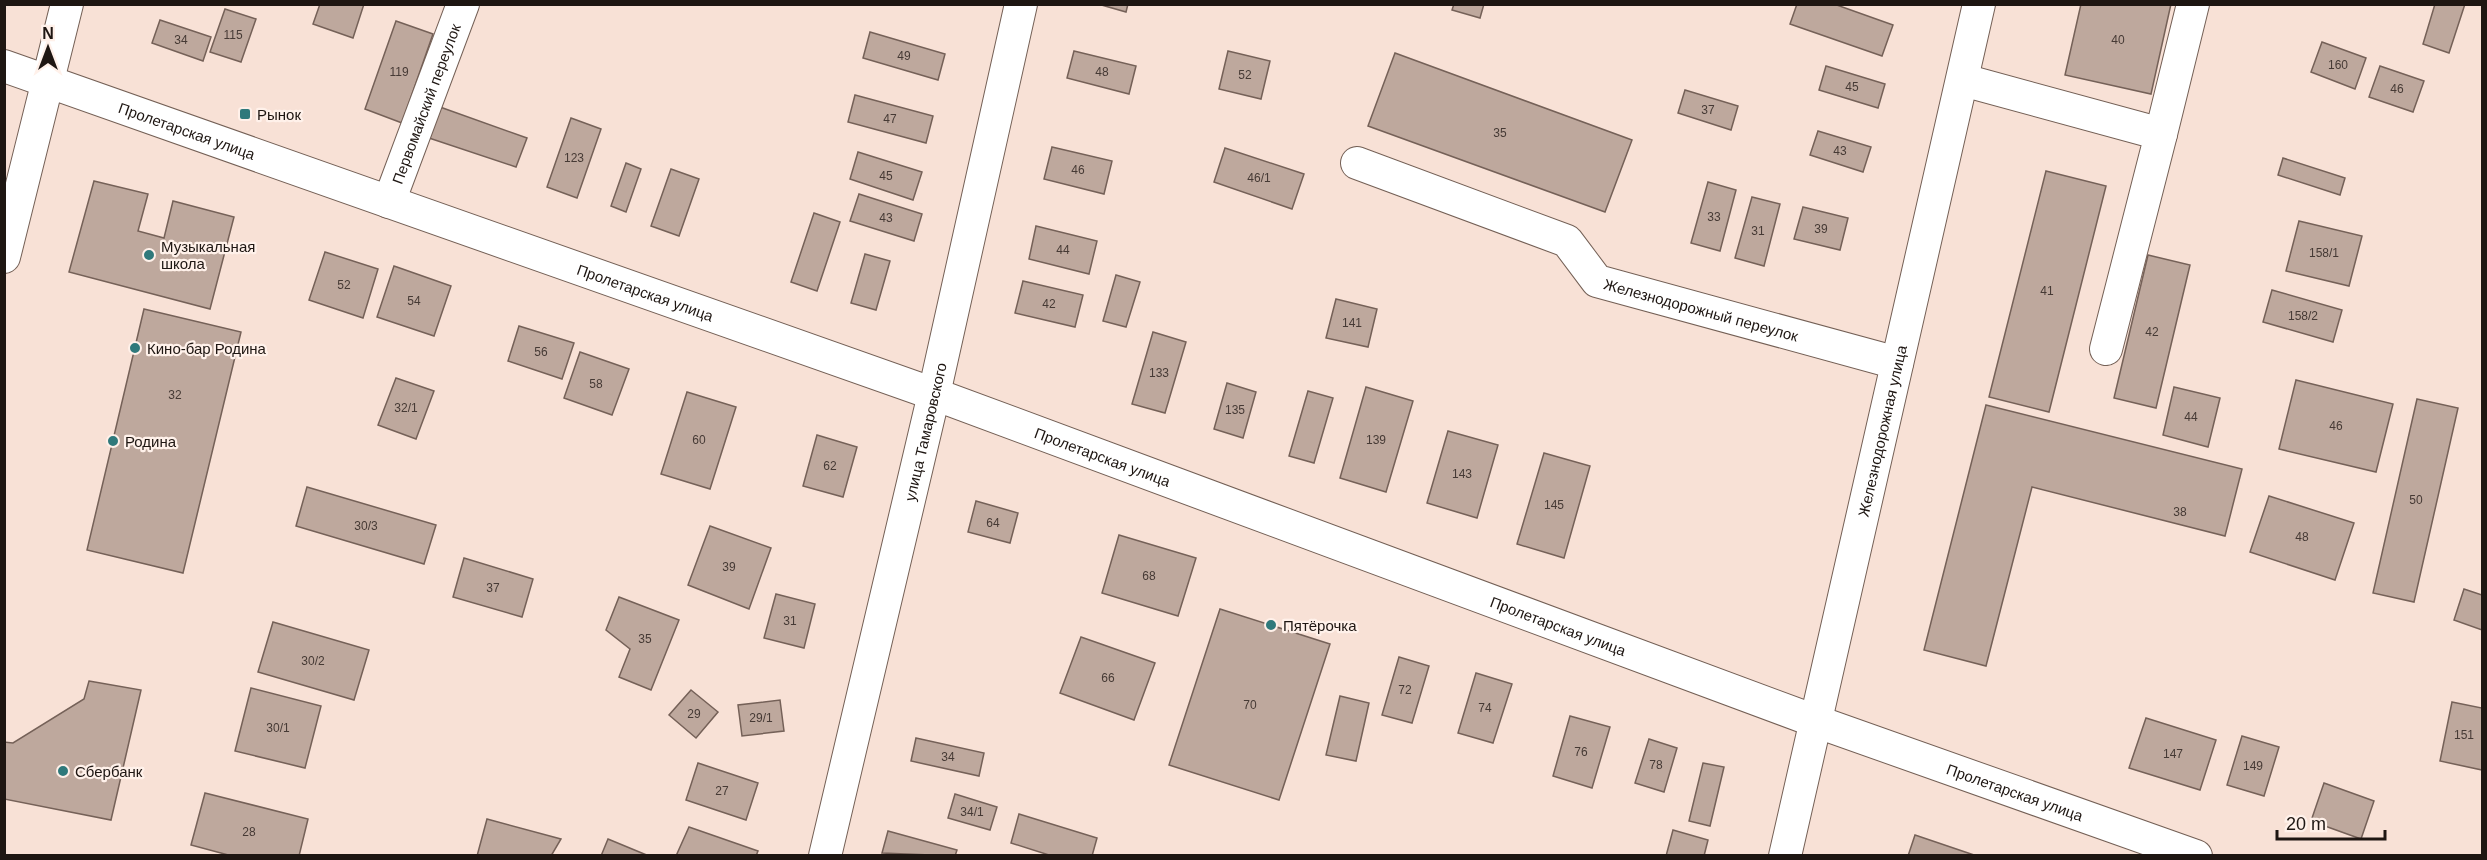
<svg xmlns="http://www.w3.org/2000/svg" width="2487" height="860" font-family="Helvetica,sans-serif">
	<rect width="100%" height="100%" fill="#f8e1d6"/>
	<g fill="#bea89d" stroke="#756158" stroke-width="1.5">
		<path d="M320 4H364L353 38 313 24Z"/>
		<path d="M1098 4H1128L1126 12Z"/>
		<path d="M1454 4H1484L1480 18 1452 10Z"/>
		<path d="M1797 4H1834L1893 25 1882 56 1790 24Z"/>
		<path d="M2081 4H2171L2151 94 2065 75Z"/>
		<path d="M2435 4H2465L2449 53 2423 44Z"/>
		<path d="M225 9 256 19 241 62 210 52Z"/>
		<path d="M160 20 211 37 203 61 152 43Z"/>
		<path d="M396 21 433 34 402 123 365 109Z"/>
		<path d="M870 32 945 54 938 80 863 58Z"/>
		<path d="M2322 42 2366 58 2355 89 2311 72Z"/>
		<path d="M1074 51 1136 66 1129 94 1067 78Z"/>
		<path d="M1228 51 1270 61 1261 99 1219 89Z"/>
		<path d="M1395 53 1632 140 1605 212 1368 126Z"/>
		<path d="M1826 66 1885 84 1878 108 1819 90Z"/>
		<path d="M2380 66 2424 81 2413 112 2369 97Z"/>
		<path d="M1685 90 1738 106 1731 130 1678 113Z"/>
		<path d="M855 95 933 116 926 143 848 122Z"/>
		<path d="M440 107 527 138 516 167 429 138Z"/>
		<path d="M571 118 601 129 577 198 547 187Z"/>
		<path d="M1818 131 1871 147 1863 172 1810 155Z"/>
		<path d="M1052 147 1112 161 1104 194 1044 179Z"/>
		<path d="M1225 148 1304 174 1292 209 1214 182Z"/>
		<path d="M858 152 922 172 913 200 850 179Z"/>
		<path d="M2283 158 2345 178 2340 195 2278 175Z"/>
		<path d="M626 163 641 169 626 212 611 206Z"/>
		<path d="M671 169 699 179 679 236 651 226Z"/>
		<path d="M2046 171 2106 186 2049 412 1989 397Z"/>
		<path d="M94 181 148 194 138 231 164 238 173 201 234 217 210 309 69 272Z"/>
		<path d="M1708 182 1736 190 1720 251 1691 243Z"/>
		<path d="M859 194 922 214 914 241 850 221Z"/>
		<path d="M1752 197 1780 204 1764 266 1735 258Z"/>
		<path d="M1803 207 1848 218 1840 250 1794 239Z"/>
		<path d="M814 213 840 222 817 291 791 282Z"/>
		<path d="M2299 221 2362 236 2349 286 2286 271Z"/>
		<path d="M1036 226 1097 241 1089 274 1029 259Z"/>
		<path d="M325 252 378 269 363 318 309 300Z"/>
		<path d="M865 254 890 261 876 310 851 303Z"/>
		<path d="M2148 255 2190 265 2156 408 2114 398Z"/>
		<path d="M394 266 451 286 434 336 377 317Z"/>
		<path d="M1116 275 1140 282 1126 327 1103 321Z"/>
		<path d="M1023 281 1083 295 1075 327 1015 313Z"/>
		<path d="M2272 290 2342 310 2333 342 2263 322Z"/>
		<path d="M1336 299 1377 309 1368 347 1326 338Z"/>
		<path d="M144 309 241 332 183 573 87 550Z"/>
		<path d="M519 326 574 343 562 379 508 361Z"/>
		<path d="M1153 332 1186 342 1165 413 1132 404Z"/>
		<path d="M580 352 629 369 612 415 564 398Z"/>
		<path d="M396 378 434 391 416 439 378 425Z"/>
		<path d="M2296 380 2393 404 2376 472 2279 449Z"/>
		<path d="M1227 383 1256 392 1243 438 1214 429Z"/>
		<path d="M1366 387 1413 401 1386 492 1340 478Z"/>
		<path d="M2174 387 2220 398 2208 447 2163 435Z"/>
		<path d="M1308 391 1333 398 1314 463 1289 456Z"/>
		<path d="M687 392 736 407 710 489 661 474Z"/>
		<path d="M2417 399 2458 408 2414 602 2373 593Z"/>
		<path d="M1986 405 2242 469 2225 536 2032 487 1986 666 1924 650Z"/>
		<path d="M1448 431 1498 445 1477 518 1427 503Z"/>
		<path d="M817 435 857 447 843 497 803 486Z"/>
		<path d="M1544 453 1590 466 1564 558 1517 544Z"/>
		<path d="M307 487 436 525 424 564 296 526Z"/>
		<path d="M2269 496 2354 523 2335 580 2250 552Z"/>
		<path d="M976 501 1018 513 1010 543 968 532Z"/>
		<path d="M710 526 771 548 749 609 688 585Z"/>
		<path d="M1119 535 1196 558 1178 616 1102 593Z"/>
		<path d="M464 558 533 579 522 617 453 597Z"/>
		<path d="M2464 589 2482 595V630L2454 620Z"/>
		<path d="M776 594 815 604 804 648 764 638Z"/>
		<path d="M619 597 679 620 651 690 619 677 630 649 606 630Z"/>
		<path d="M1220 609 1330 644 1279 800 1169 765Z"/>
		<path d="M273 622 369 650 354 700 258 672Z"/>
		<path d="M1081 637 1155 663 1134 720 1060 693Z"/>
		<path d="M1399 657 1429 666 1412 723 1382 715Z"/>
		<path d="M1476 673 1512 684 1493 743 1458 733Z"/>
		<path d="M89 681 141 690 111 820 4 799V742L13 743 84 699Z"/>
		<path d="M251 688 321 706 305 768 235 751Z"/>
		<path d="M691 690 718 712 696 738 669 715Z"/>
		<path d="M1340 696 1369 703 1356 761 1326 755Z"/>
		<path d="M780 700 784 731 742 736 738 705Z"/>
		<path d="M2452 702 2482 708V770L2440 761Z"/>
		<path d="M1570 716 1610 727 1592 788 1553 776Z"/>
		<path d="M2146 718 2216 740 2200 790 2129 768Z"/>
		<path d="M2242 736 2279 747 2264 796 2227 785Z"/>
		<path d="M916 738 984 753 979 776 911 761Z"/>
		<path d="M1649 739 1677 748 1664 792 1635 783Z"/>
		<path d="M698 763 758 783 746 820 686 800Z"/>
		<path d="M1703 763 1724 767 1710 826 1689 821Z"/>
		<path d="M2324 783 2374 801 2361 839 2311 821Z"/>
		<path d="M205 793 308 819 299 856H232L191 845Z"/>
		<path d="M955 794 997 807 990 830 948 818Z"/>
		<path d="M1019 814 1097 838 1092 856H1052L1011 843Z"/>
		<path d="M487 819 561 839 551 856H477Z"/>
		<path d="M689 827 758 851 756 856H676Z"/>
		<path d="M1673 830 1708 840 1704 856H1666Z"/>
		<path d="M888 831 957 850 955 856 882 853Z"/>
		<path d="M1915 835 1977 856H1908Z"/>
		<path d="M608 839 649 856H601Z"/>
	</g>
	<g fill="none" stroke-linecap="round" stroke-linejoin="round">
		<defs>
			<g id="minor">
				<path id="s1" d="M4 66 934 394 1815 721 2196 856"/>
				<path d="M1963 80 2161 134 2106 349"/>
				<path d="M2161 134 2193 4"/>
				<path id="s2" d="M1357 163 1567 241 1597 281 1897 363"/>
				<path id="s3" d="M389 202 463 4"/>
				<path d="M4 257 67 4"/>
				<path id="s4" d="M825 856 934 394 1021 4"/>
				<path id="s5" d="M1785 856 1979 4"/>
			</g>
		</defs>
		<use href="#minor" stroke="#746056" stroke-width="34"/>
		<use href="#minor" stroke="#fff" stroke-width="32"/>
	</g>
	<g fill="#2f797b" stroke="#fff1ea" stroke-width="2">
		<rect x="239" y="108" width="12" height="12" rx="3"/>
		<circle cx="149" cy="255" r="6"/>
		<circle cx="135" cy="348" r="6"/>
		<circle cx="113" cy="441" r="6"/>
		<circle cx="1271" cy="625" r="6"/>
		<circle cx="63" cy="771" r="6"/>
	</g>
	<g text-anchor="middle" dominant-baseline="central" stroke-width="4.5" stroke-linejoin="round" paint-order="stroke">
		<g font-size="12" fill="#463a35">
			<text x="233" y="35">115</text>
			<text x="181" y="40">34</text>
			<text x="2118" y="40">40</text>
			<text x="904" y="56">49</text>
			<text x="2338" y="65">160</text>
			<text x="399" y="72">119</text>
			<text x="1102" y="72">48</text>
			<text x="1245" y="75">52</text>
			<text x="1852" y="87">45</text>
			<text x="2397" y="89">46</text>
			<text x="1708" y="110">37</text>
			<text x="890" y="119">47</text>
			<text x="1500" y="133">35</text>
			<text x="1840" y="151">43</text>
			<text x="574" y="158">123</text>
			<text x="1078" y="170">46</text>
			<text x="886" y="176">45</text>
			<text x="1259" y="178">46/1</text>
			<text x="1714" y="217">33</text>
			<text x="886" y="218">43</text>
			<text x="1821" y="229">39</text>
			<text x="1758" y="231">31</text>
			<text x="1063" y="250">44</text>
			<text x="2324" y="253">158/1</text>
			<text x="344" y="285">52</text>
			<text x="2047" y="291">41</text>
			<text x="414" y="301">54</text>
			<text x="1049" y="304">42</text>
			<text x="2303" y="316">158/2</text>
			<text x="1352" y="323">141</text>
			<text x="2152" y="332">42</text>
			<text x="541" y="352">56</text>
			<text x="1159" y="373">133</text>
			<text x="596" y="384">58</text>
			<text x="175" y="395">32</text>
			<text x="406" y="408">32/1</text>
			<text x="1235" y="410">135</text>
			<text x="2191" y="417">44</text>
			<text x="2336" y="426">46</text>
			<text x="699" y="440">60</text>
			<text x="1376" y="440">139</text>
			<text x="830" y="466">62</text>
			<text x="1462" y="474">143</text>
			<text x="2416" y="500">50</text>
			<text x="1554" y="505">145</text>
			<text x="2180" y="512">38</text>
			<text x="993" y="523">64</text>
			<text x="366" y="526">30/3</text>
			<text x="2302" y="537">48</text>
			<text x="729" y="567">39</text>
			<text x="1149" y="576">68</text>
			<text x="493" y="588">37</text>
			<text x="790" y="621">31</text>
			<text x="645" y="639">35</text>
			<text x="313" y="661">30/2</text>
			<text x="1108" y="678">66</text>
			<text x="1405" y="690">72</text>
			<text x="1250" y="705">70</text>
			<text x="1485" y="708">74</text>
			<text x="694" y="714">29</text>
			<text x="761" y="718">29/1</text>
			<text x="278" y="728">30/1</text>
			<text x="2464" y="735">151</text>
			<text x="1581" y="752">76</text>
			<text x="2173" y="754">147</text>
			<text x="948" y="757">34</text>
			<text x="1656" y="765">78</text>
			<text x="2253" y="766">149</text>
			<text x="722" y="791">27</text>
			<text x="972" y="812">34/1</text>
			<text x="249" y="832">28</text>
		</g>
		<g font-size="15" fill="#1e1612" stroke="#fff1ea">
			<text stroke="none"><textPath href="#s3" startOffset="105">Первомайский переулок</textPath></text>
			<text stroke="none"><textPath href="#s1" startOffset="194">Пролетарская улица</textPath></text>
			<text stroke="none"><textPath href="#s1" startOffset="680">Пролетарская улица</textPath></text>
			<text stroke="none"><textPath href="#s2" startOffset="382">Железнодорожный переулок</textPath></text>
			<text stroke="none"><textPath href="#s5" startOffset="436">Железнодорожная улица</textPath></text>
			<text stroke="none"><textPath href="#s4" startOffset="436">улица Тамаровского</textPath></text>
			<text stroke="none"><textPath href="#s1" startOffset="1166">Пролетарская улица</textPath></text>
			<text stroke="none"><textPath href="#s1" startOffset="1652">Пролетарская улица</textPath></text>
			<text stroke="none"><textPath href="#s1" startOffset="2138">Пролетарская улица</textPath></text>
		</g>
		<g font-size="15" fill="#1e1612" stroke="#fff1ea" text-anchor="start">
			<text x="257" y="114">Рынок</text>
			<text x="161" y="246">Музыкальная<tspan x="161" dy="17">школа</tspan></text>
			<text x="147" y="348">Кино-бар Родина</text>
			<text x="125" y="441">Родина</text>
			<text x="1283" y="625">Пятёрочка</text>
			<text x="75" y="771">Сбербанк</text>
		</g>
	</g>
	<rect width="2487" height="860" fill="none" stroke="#1e1612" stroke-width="12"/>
	<g transform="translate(48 48)" stroke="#fff1ea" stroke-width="4.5" paint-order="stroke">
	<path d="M0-4.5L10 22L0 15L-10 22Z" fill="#1e1612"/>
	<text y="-9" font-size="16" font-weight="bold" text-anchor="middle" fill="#1e1612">N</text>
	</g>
	<path d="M2277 830v9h108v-9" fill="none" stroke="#1e1612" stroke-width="3"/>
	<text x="2286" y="830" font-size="18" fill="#1e1612" stroke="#fff1ea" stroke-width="4.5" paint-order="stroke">20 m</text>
</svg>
